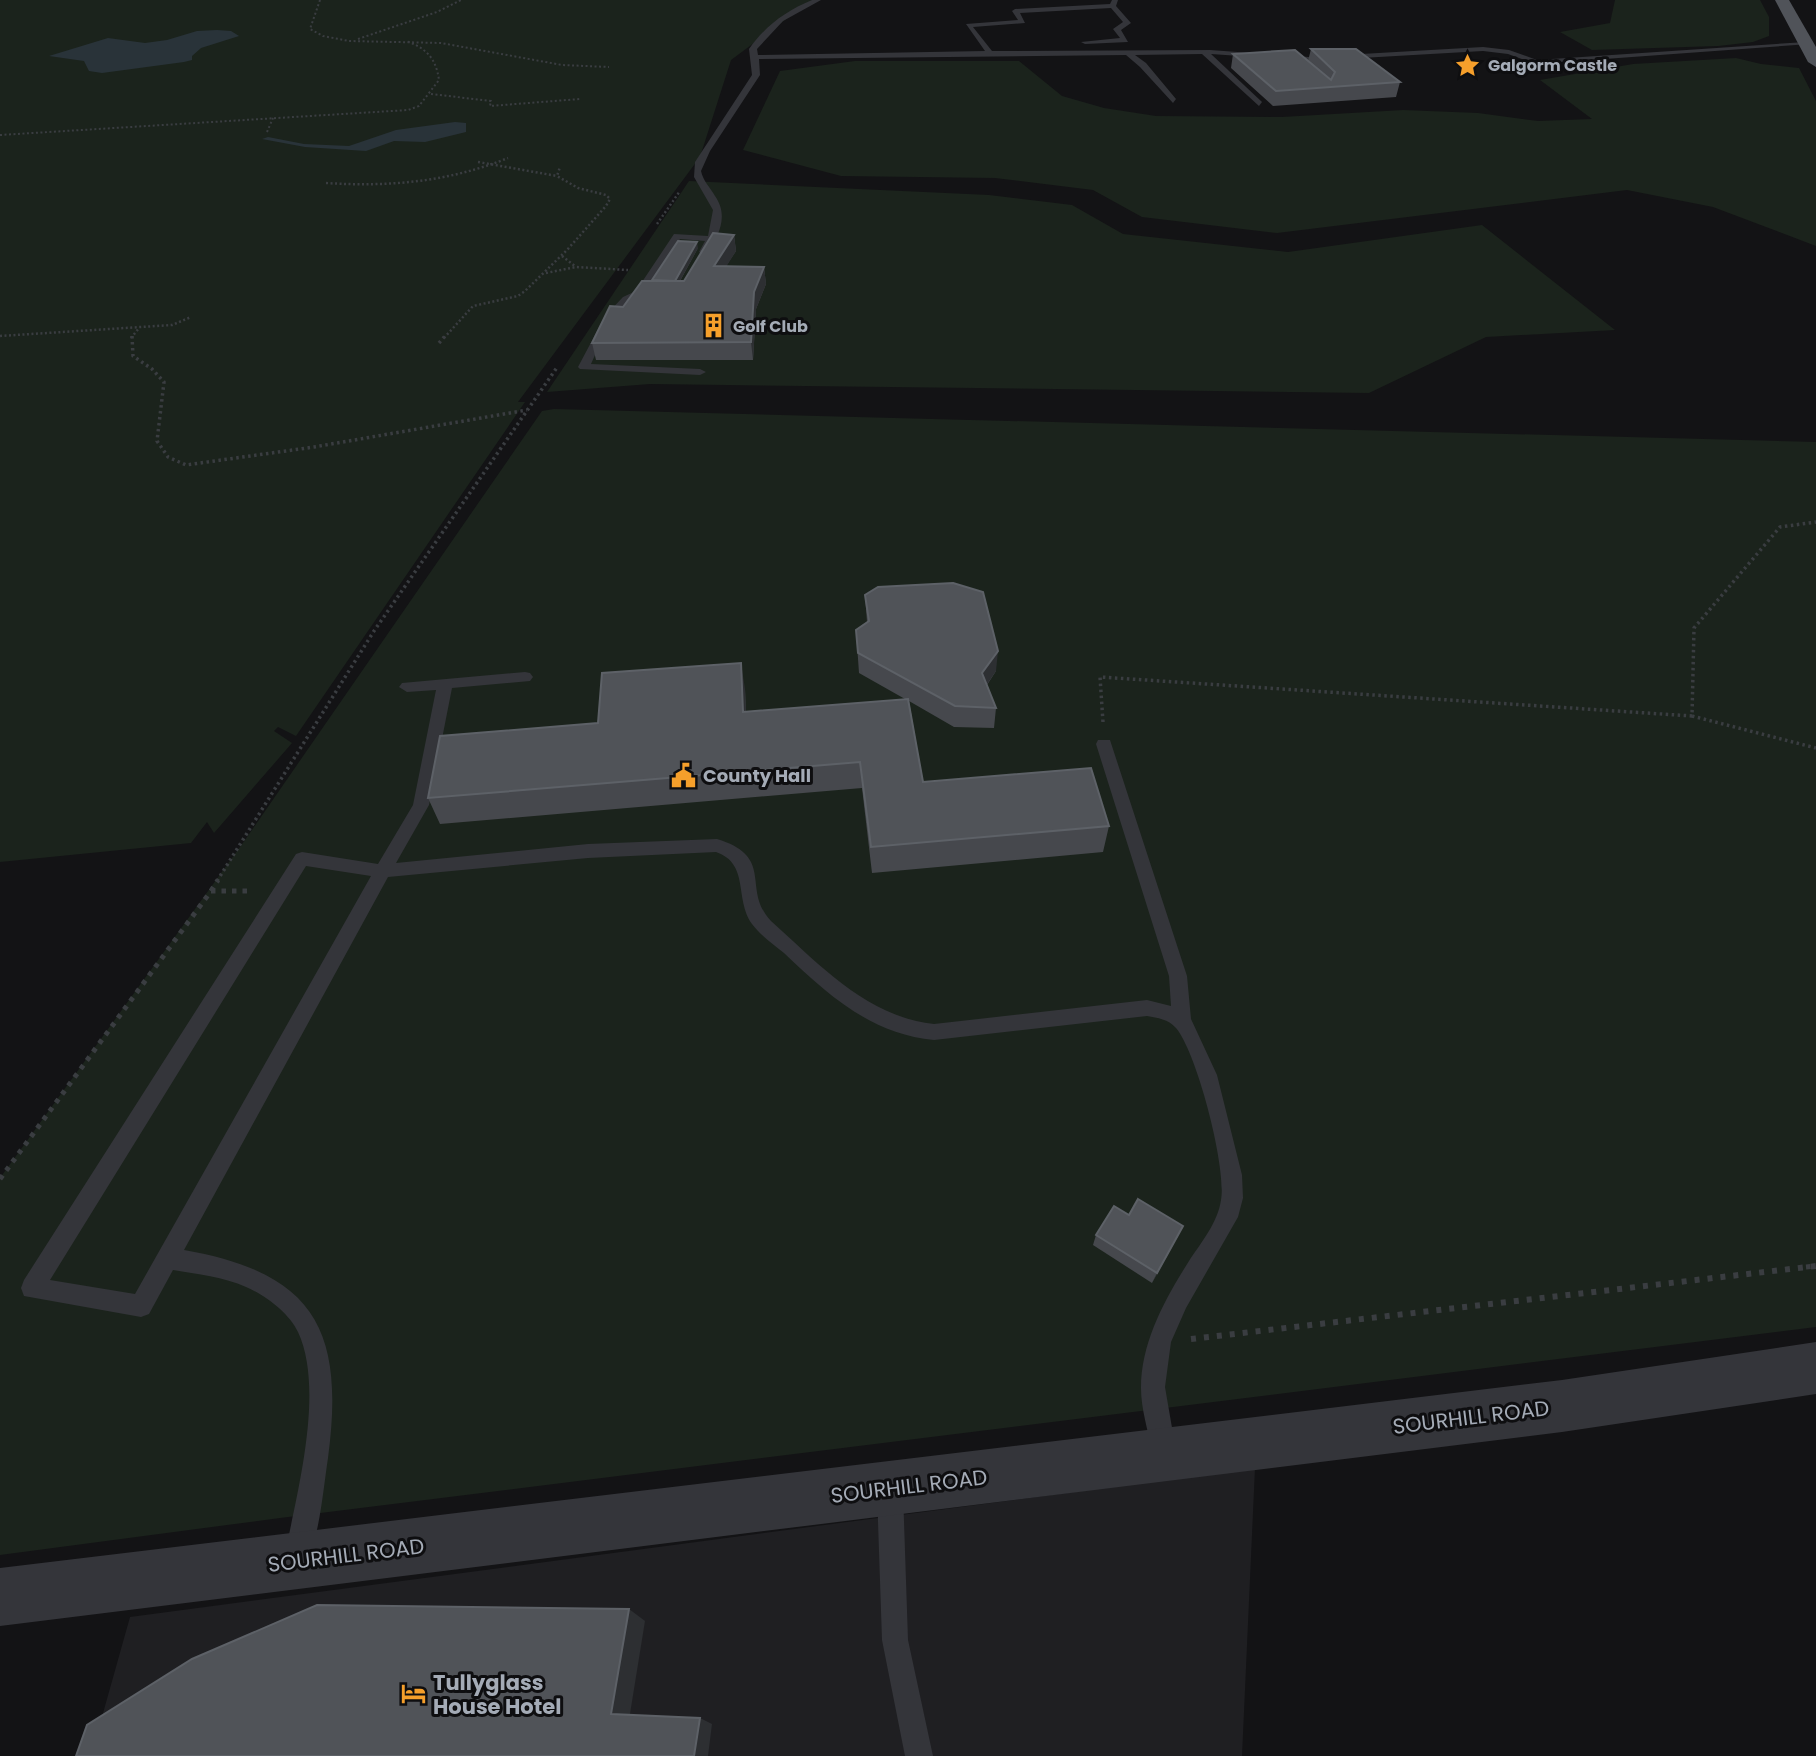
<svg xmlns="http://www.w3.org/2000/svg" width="1816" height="1756" font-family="Poppins,sans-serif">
	<rect width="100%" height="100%" fill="#131315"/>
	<path fill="#1f1f22" d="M1255 1468 1242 1756H91L130 1617Z"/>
	<g fill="#1b231c">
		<path d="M0 0H812L731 60 700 157 518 402H525L296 736 278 727 274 731 292 743 214 833 207 822 191 843 0 862Z"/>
		<path d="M1615 0H1760L1769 17V36L1753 42 1718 46 1592 50 1560 32 1610 23Z"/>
		<path d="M1736 58 1761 64 1799 68 1816 101V246L1713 207 1627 190 1277 233 1142 217 1093 190 995 178 841 176 743 150 780 71 855 61H1019L1062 96 1104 108 1156 116 1282 117 1403 110 1478 113 1538 121 1592 119 1540 80 1633 64Z"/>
		<path d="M689 181 989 195 1072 205 1123 234 1288 252 1482 225 1615 330 1486 337 1369 393 650 384 547 392Z"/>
		<path d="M554 409 1816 442V1327L280 1518 0 1555V1178L245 840 542 411Z"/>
	</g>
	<g fill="#293339">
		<path d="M217 30 231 31 239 36 201 48 192 56V60L184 62 102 73 89 71 84 61 49 56 108 38 145 43 167 40 197 31Z"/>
		<path d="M455 122 466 123V132L425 142 394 141 366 151 305 147 262 139 268 137 304 144 349 146 396 130Z"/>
	</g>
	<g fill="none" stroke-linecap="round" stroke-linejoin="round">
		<g stroke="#3a3d41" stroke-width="2" stroke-dasharray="2 2.5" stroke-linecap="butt">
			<path d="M320 0 310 29 323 36 349 41 441 43 562 65 609 67"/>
			<path d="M358 39 437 12 461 0"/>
			<path d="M431 94 491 101 490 106 580 99"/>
			<path d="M267 132 273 118"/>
			<path d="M0 135 408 110 419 106 439 80C436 58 426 48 406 41"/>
		</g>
		<g stroke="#3a3d41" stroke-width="2.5" stroke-dasharray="2 2.5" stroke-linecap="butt">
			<path d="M478 162 557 176"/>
			<path d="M326 183C390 187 448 182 508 158"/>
			<path d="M657 224 680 191"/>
			<path d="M562 256 576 267"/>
			<path d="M546 273 576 267 628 270"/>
			<path d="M0 336 172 325 191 317"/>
			<path d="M131 338 139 328"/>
			<path d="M444 338 473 306 518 296 525 291 567 250 606 206 610 199 606 195 578 188 557 176 560 167"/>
		</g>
		<g stroke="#3a3d41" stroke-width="3.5" stroke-dasharray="2.5 3.5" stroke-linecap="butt">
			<path d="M132 336 133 356 152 369 164 382 157 441 168 457 186 465 314 447 527 410"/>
			<path d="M439 343 445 336"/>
			<path d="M1692 716 1816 748"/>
			<path d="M1103 722 1100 677 1692 716 1694 628 1780 527 1816 522"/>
			<path d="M217 881 374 631 558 366"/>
		</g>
		<g stroke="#3a3d41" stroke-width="5" stroke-dasharray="4.5 6" stroke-linecap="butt">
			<path d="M211 891 218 880"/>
			<path d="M0 1179 211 891H252"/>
			<path d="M1806 1267 1816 1266"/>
		</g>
		<path stroke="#3a3d41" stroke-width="6" stroke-dasharray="5 8" stroke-linecap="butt" d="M1191 1339 1816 1266"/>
		<g fill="#34353a" fill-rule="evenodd">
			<path d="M812 0H821L783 21 757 49 758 55 985 51 966 24 1018 20 1012 11 1015 9 1110 4 1112 0H1118L1116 6 1131 23 1121 30 1128 42 1085 44 1081 42 1120 38 1113 29 1123 22 1111 8 1020 13 1025 23 973 27 992 51 1210 50 1309 57 1483 47 1509 50 1537 60 1806 42 1810 44 1536 64 1508 54 1483 51 1309 61 1211 54 1262 102 1259 106 1202 54 1135 55 1146 63 1176 99 1173 103 1140 67 1126 55 759 59 760 75 710 151 701 171C703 181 710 187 715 196 729 216 719 235 707 254L704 255 699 252 705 241 680 239 647 289 655 290V294C615 302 607 330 591 364L700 369 706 372 700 375 580 369 578 367 605 316 623 297 636 291 674 234 708 236 713 210 694 177 695 162 752 75 749 49C766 25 786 11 812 0Z"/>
			<path d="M525 672 530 673 533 677 530 681 452 688 429 805 396 863 588 844 717 839C776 857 741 889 771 921 819 964 867 1017 934 1024L1147 1000 1171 1006 1169 976 1096 744 1098 740H1110L1187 976 1191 1019 1217 1075 1242 1175 1243 1198 1238 1217 1186 1308 1171 1342 1165 1387 1176 1451 1173 1460 1164 1463 1155 1460 1152 1451C1148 1430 1141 1409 1141 1388 1141 1342 1165 1299 1189 1261 1201 1243 1218 1222 1221 1200 1227 1168 1197 1053 1176 1028 1168 1019 1158 1018 1147 1016L934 1040C871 1034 828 995 784 953 773 944 760 935 752 924 734 898 750 864 716 852L588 858 388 877 184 1250C315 1273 345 1330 328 1458 323 1491 320 1532 307 1563L298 1567 289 1563 285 1554C297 1493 325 1390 298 1332 289 1313 265 1295 246 1287 224 1277 197 1274 173 1270L149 1314 141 1317 24 1296 21 1288 24 1280 296 854 302 852 378 864 413 805 436 690 407 692 399 687 402 683ZM306 866 371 876 135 1294 50 1280Z"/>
			<path d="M890 1479 899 1483 903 1492 908 1640 933 1756H905L882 1640 877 1492 881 1483Z"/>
		</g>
		<path fill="#34353a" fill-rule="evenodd" d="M1816 1342V1394L1562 1432 0 1626V1568L1562 1380Z"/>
		<path fill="#505359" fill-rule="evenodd" d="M1775 0H1789L1816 47V67L1808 62Z"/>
	</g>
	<g fill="#46484d">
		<path d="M1311 49 1400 82 1396 97 1273 106 1231 68 1233 54 1308 61Z"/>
		<path d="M734 235 736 251 726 266 764 267 766 284 756 309 753 360H596L592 343 623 307 652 281V280L698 248 680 281H684Z"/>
		<path d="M865 595 996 671 987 685 996 708 994 728 954 727 909 701 923 782 1109 826 1103 852 872 873 862 788 440 824 428 798 598 723 745 689 746 712 905 699 859 673 856 630 867 622Z"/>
		<path d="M1129 1215 1178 1236 1152 1283 1093 1245 1096 1235Z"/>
	</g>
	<g fill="#2d2f32">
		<path d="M734 235 736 251 716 283 714 266Z"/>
		<path d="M697 242 698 248 676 288 675 282Z"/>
		<path d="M764 267 766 284 756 309 753 360 751 342 754 292Z"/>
		<path d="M998 651 996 671 981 693 982 673Z"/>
		<path d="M741 663 745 689 747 739 743 712Z"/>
		<path d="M1183 1226 1178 1236 1152 1283 1157 1273Z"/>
		<path d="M629 1609 645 1621 629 1720 611 1714Z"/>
		<path d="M700 1718 712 1724 708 1756H694Z"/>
	</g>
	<g fill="#505358" stroke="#5d6167" stroke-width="2">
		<path d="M1311 49H1356L1400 82 1276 91 1233 54 1295 50 1331 80 1335 72Z"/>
		<path d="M713 233 734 235 714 266 764 267 754 292 751 342 592 343 610 306 623 307 642 281H684Z"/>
		<path d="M678 241 697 242 675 281 652 280Z"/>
		<path d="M953 583 983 592 998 651 982 673 996 708 955 706 858 653 856 630 869 621 865 595 878 587Z"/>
		<path d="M741 663 743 712 908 699 923 782 1091 768 1109 826 871 847 860 762 428 798 440 736 598 723 602 673Z"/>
		<path d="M1138 1199 1183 1226 1157 1273 1096 1235 1114 1206 1129 1215Z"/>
		<path d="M317 1605 629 1609 611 1714 700 1718 694 1756H76L87 1725 192 1659Z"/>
	</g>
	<defs>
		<symbol id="sight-bare" viewBox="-9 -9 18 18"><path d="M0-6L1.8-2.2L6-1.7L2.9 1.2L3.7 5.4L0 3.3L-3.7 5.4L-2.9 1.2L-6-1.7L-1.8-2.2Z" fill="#f59f2b" stroke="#0e0e10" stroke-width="2.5" paint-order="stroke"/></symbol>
		<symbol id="building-bare" viewBox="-9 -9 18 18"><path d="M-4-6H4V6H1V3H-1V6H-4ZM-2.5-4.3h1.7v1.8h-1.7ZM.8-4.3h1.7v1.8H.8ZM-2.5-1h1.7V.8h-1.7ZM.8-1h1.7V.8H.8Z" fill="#f59f2b" stroke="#0e0e10" stroke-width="2.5" paint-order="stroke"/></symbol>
		<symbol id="civic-bare" viewBox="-9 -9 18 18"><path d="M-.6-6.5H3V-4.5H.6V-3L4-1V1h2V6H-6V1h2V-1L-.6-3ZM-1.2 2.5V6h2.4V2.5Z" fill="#f59f2b" stroke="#0e0e10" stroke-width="2.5" paint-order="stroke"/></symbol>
		<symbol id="hotel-bare" viewBox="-9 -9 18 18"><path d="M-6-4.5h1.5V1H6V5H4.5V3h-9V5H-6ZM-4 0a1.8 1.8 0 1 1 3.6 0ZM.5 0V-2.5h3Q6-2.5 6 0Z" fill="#f59f2b" stroke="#0e0e10" stroke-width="2.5" paint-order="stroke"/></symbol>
	</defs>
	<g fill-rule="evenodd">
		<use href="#sight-bare" x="1450" y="48" width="35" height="35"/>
		<use href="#building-bare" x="696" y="308" width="35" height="35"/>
		<use href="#civic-bare" x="666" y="758" width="35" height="35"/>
		<use href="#hotel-bare" x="396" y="1676" width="35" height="35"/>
	</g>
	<g text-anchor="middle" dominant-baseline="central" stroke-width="6" stroke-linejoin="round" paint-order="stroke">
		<g font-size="16" font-weight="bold" fill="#a4abb6" stroke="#0e0e10" text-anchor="start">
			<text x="1488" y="65">Galgorm Castle</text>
			<text x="733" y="326">Golf Club</text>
		</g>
		<g font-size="18" font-weight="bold" fill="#a4abb6" stroke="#0e0e10" text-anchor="start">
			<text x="703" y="775">County Hall</text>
		</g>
		<g font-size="21" fill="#a4abb6" stroke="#0e0e10">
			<text transform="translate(1471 1417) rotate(-7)">SOURHILL ROAD</text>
			<text transform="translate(909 1486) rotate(-7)">SOURHILL ROAD</text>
			<text transform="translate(346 1555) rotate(-7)">SOURHILL ROAD</text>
		</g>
		<g font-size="21" font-weight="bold" fill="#a4abb6" stroke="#0e0e10" text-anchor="start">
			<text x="433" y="1682">Tullyglass<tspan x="433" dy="24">House Hotel</tspan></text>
		</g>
	</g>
</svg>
